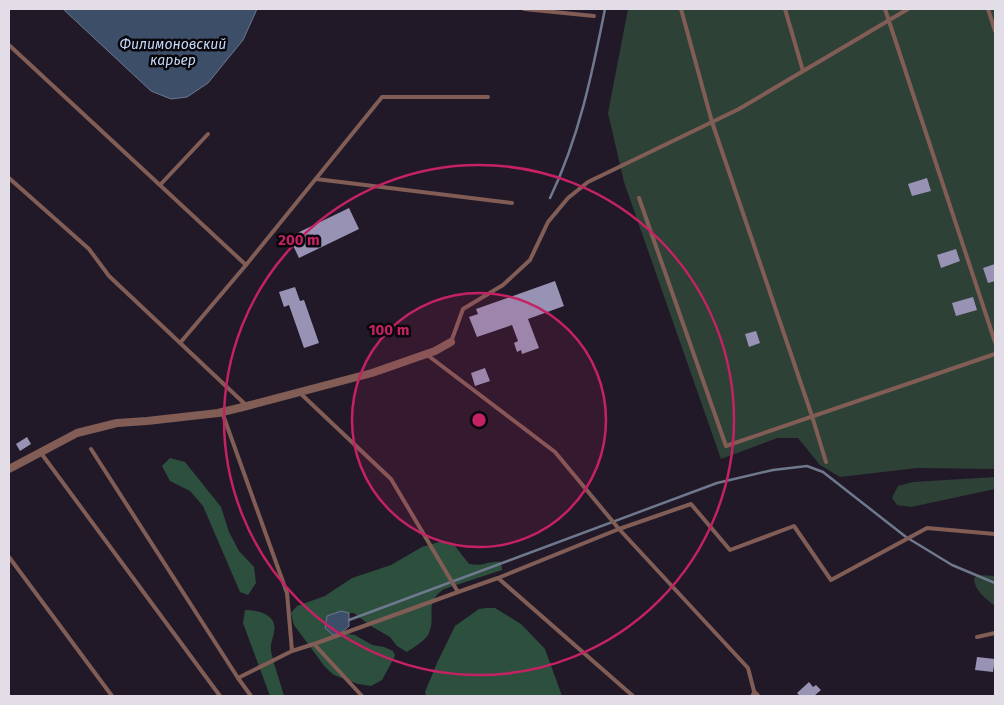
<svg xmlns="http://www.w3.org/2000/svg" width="1004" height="705" font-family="'Fira Sans',sans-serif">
	<rect width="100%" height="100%" fill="#221928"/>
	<g fill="#2d4137">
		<path d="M628 9H995V469L917 468 840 477 820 465 798 438H777L721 459 624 182 608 113Z"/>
		<path d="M995 477V489L911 507 897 505 892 498 898 486 913 482Z"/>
		<path d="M978 575 995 576V606C986 599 974 590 974 578Z"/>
	</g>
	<g fill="#2d4f3e">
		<path d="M170 458 185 462 221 507 229 532 239 551 254 567 256 583 248 595 240 592 203 506 190 491 170 481 162 466Z"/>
		<path d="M442 541 455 546 469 564C483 567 489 560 501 562L502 570 444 589C422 604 438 616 428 635 424 641 413 648 407 652L397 646 390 637 371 626 354 613H349L341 611V633L355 635 372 645 384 647 393 651 395 656 382 680 371 686 358 684 334 675 325 667 294 625 291 613 297 606 325 596 352 578 391 565 422 547Z"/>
		<path d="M486 608H495L521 624 545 649 562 696H426L425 692 437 663 455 626 479 609Z"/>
		<path d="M245 610C259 610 278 615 274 632 273 640 270 643 271 651 274 666 280 681 284 696H270L243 623Z"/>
	</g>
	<g fill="#3c4e68" stroke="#6e798e">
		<path d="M63 9H257L243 40 208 83 187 97 171 99 151 91Z"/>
		<path d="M341 611 349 613V626L341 633 333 635 325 628 327 616Z"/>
	</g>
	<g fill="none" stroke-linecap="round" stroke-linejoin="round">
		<g stroke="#6e798e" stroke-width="2.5">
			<path d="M550 198C579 138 592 74 605 9"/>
			<path d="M349 620 717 483 773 470 807 466 823 472 906 537 952 565 995 583"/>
		</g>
	</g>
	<g fill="#9893b5">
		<path d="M927 178 931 191 912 196 908 184Z"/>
		<path d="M349 208 359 229 299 258 289 237Z"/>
		<path d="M956 249 960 261 941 268 937 255Z"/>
		<path d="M995 264V281L988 283 983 268Z"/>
		<path d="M555 281 564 306 528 319 539 348 522 354 521 350 517 352 514 343 518 341 512 325 477 337 469 317 478 314 476 309Z"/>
		<path d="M295 287 300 301 304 300 319 343 304 348 289 305 284 307 279 292Z"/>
		<path d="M973 297 977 310 956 316 952 303Z"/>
		<path d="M756 331 760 343 749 347 745 334Z"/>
		<path d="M485 368 490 381 475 386 471 373Z"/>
		<path d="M27 437 31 444 20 451 16 444Z"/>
		<path d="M977 657 995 659 993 672 975 670Z"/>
		<path d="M809 682 813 687 816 685 821 690 814 696H800L797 693Z"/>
	</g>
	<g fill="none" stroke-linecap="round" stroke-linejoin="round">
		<g stroke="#815d55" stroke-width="4">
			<path d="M524 9 594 16"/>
			<path d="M681 9 712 122 812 416 826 462"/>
			<path d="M785 9 803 71"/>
			<path d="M885 9 995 342"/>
			<path d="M988 9 995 31"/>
			<path d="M9 45 246 265 180 343"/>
			<path d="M9 178 89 249 109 276 247 406"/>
			<path d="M316 179 512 203"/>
			<path d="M160 185 208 134"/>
			<path d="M639 198 726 446 995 354"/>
			<path d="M246 265 382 97H488"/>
			<path d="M451 342 463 309 503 285 530 260 548 222 568 198 588 182 739 109 908 9"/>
			<path d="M426 354 555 452 619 529 498 578"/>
			<path d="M300 393 391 479 458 592 498 578 633 696"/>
			<path d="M222 412 287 593 292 651 314 644"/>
			<path d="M91 449 238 678"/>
			<path d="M41 453 220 696"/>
			<path d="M9 557 112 696"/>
			<path d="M977 637 995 633"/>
			<path d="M755 695 748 668 619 529 691 504 730 550 794 526 831 580 927 528 995 534"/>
			<path d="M251 696 238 678 292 651"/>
			<path d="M362 696 314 644 458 592"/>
		</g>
		<g stroke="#815d55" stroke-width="8">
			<path d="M9 469 77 433 117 423 147 421 218 413 247 406 372 373 435 351 451 342"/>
			<path d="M755 695 756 696"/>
		</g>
	</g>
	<circle cx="479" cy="420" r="127" fill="#c42262" fill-opacity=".12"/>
	<g fill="none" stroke="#c42262" stroke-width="2.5">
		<circle cx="479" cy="420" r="127"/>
		<circle cx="479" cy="420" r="255"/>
	</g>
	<g text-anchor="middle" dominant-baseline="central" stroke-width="5" stroke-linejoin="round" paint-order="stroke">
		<g font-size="14" font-style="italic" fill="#c4d8f7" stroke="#09060c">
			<text x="173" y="44">Филимоновский<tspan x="173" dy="16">карьер</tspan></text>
		</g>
	</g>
	<circle cx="479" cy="420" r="8" fill="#c42262" stroke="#09060c" stroke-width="2.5"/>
	<g font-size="15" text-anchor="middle" font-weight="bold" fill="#c42262" stroke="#09060c" stroke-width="5" stroke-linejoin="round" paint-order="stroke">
		<text x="299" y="245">200 m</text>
		<text x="389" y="335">100 m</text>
	</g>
	<rect width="1004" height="705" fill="none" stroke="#e3dde7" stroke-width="20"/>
</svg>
